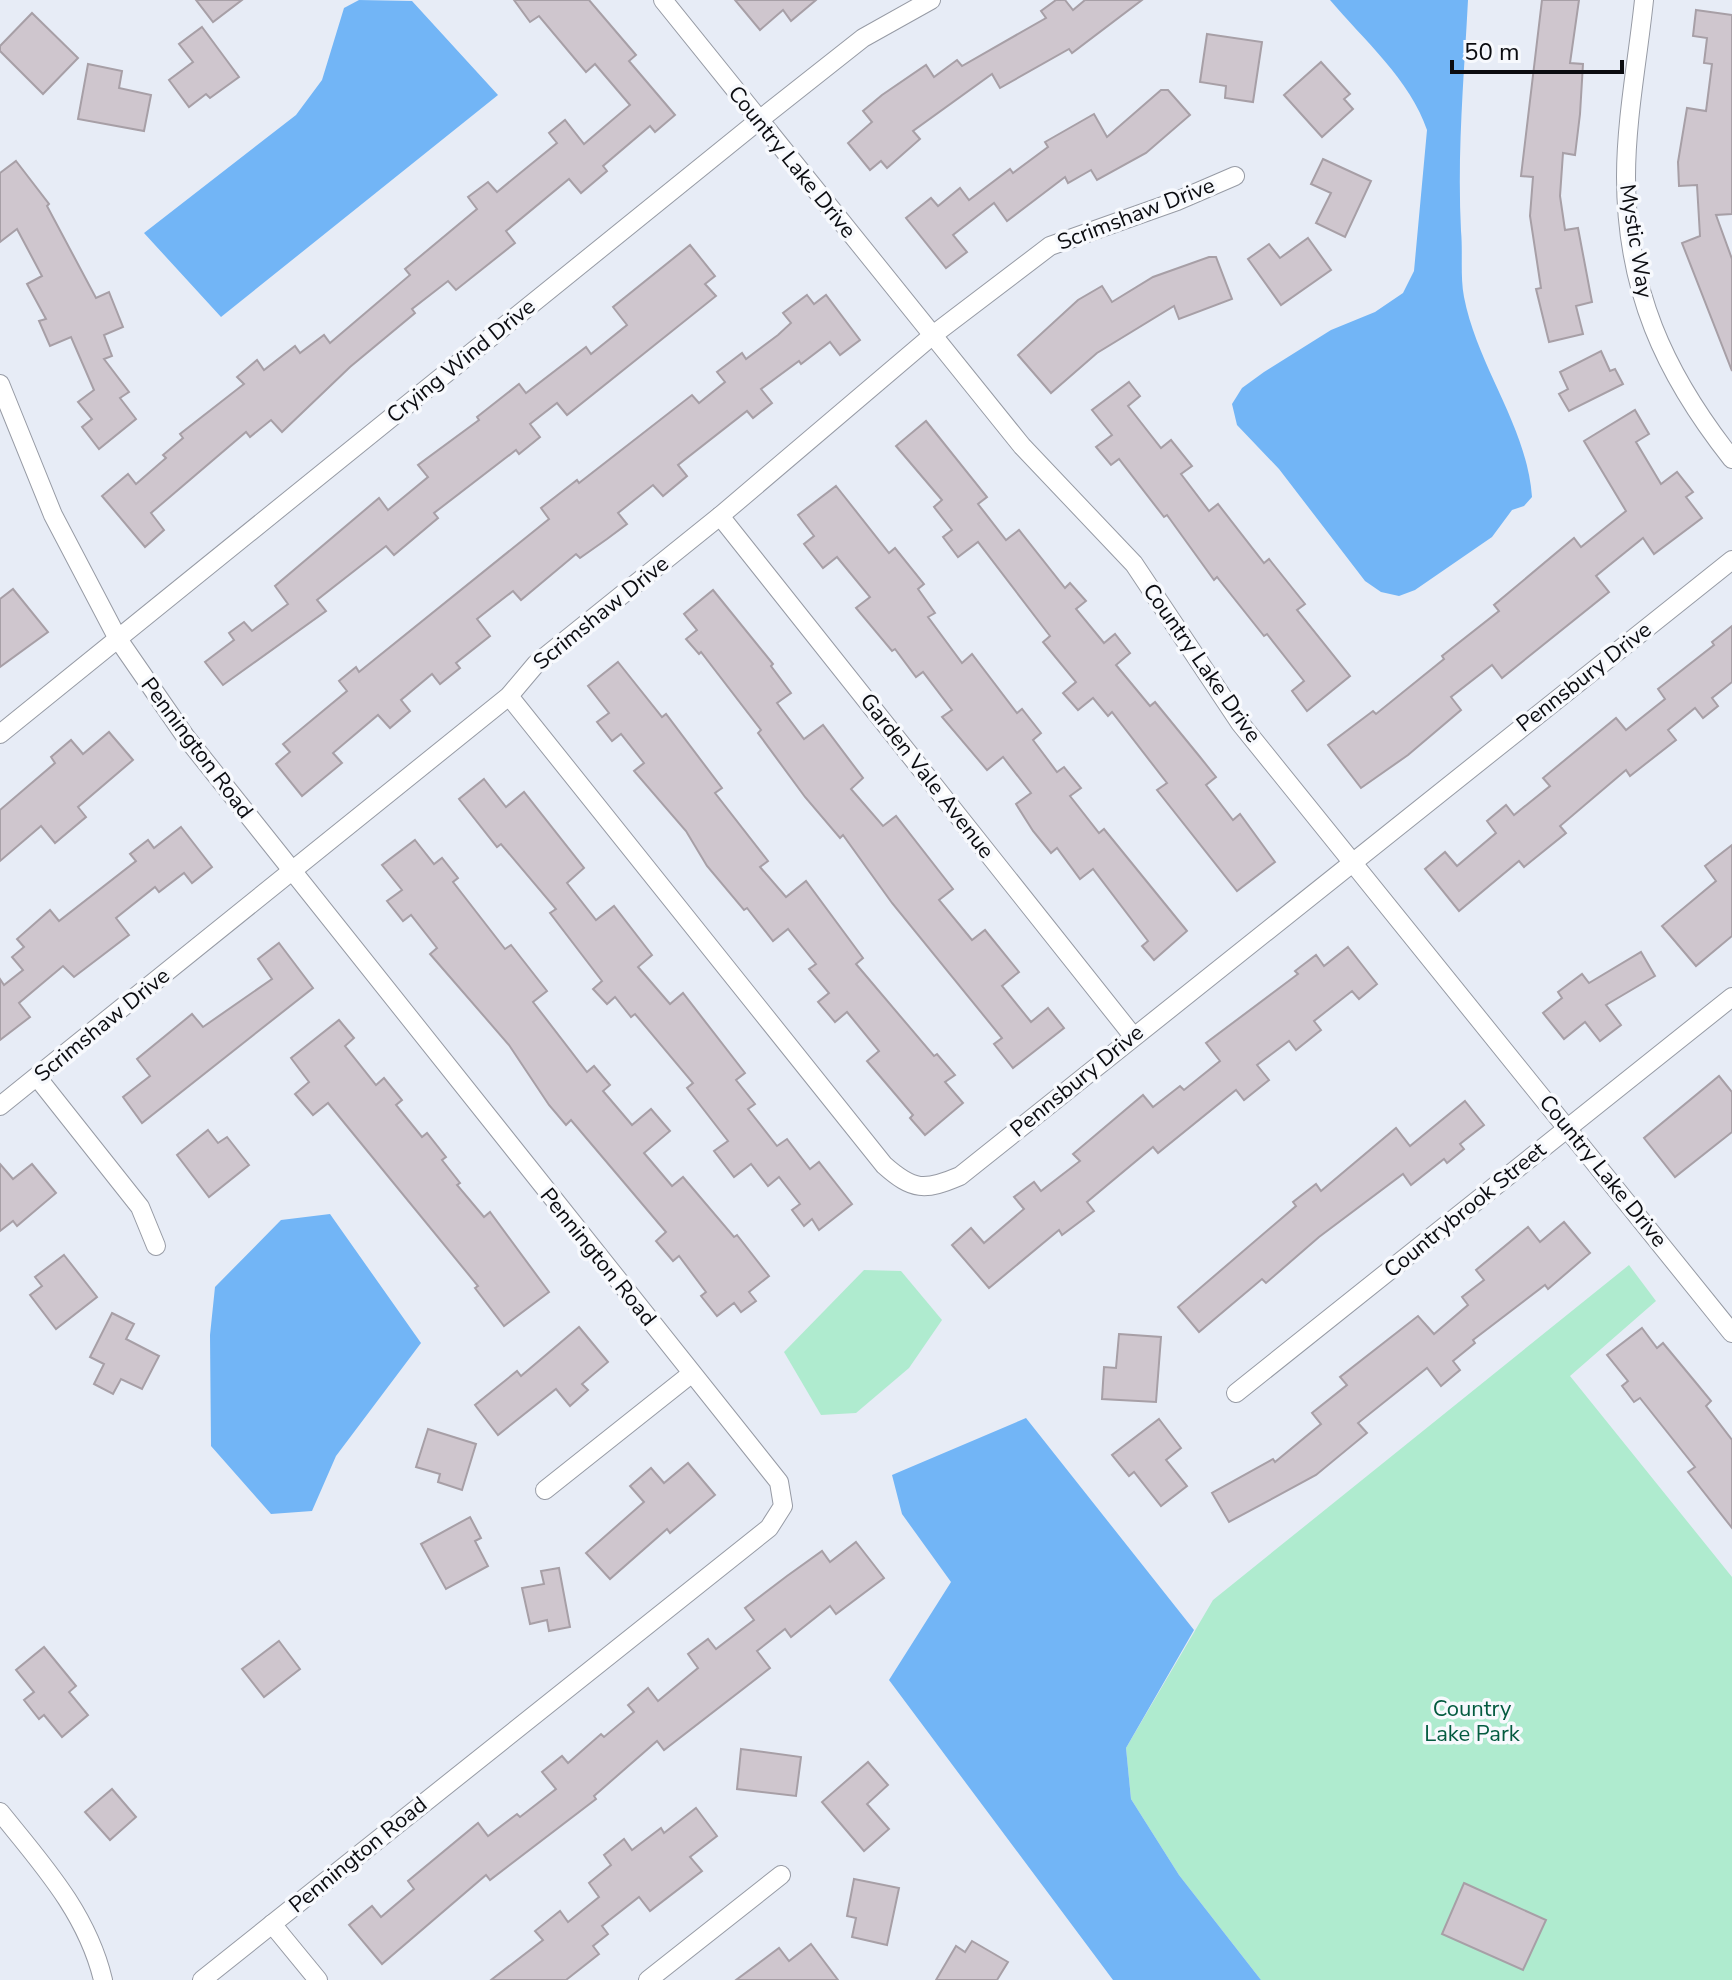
<svg xmlns="http://www.w3.org/2000/svg" width="1732" height="1980" font-family="'Nunito Sans',sans-serif">
	<rect width="100%" height="100%" fill="#e7ecf6"/>
	<g fill="#afebcf">
		<path d="M1629 1265 1656 1301 1570 1376 1732 1577V1980H1261L1179 1875 1131 1799 1126 1748 1213 1600Z"/>
		<path d="M864 1270 901 1271 942 1320 909 1368 856 1413 821 1415 784 1352Z"/>
	</g>
	<g fill="#72b5f6">
		<path d="M359 0 412 1 498 95 221 317 144 233 296 115 322 80 344 8Z"/>
		<path d="M1330 0H1468C1464 77 1457 153 1461 231 1463 252 1460 276 1464 297 1478 368 1527 426 1532 497L1524 506 1512 510 1492 537 1415 590 1399 596 1381 592 1365 581 1279 469 1237 425 1232 404 1242 388 1264 372 1331 330 1375 312 1403 293 1414 271 1427 130C1411 81 1363 39 1330 0Z"/>
		<path d="M330 1214 421 1343 336 1456 312 1511 271 1514 211 1446 210 1335 215 1287 281 1220Z"/>
		<path d="M1026 1418 1194 1630 1126 1748 1131 1799 1179 1875 1261 1980H1113L889 1680 951 1582 902 1514 892 1475Z"/>
	</g>
	<g fill="#cfc6ce" stroke="#a79fa6" stroke-width="2">
		<path d="M196 0H242L213 22Z"/>
		<path d="M514 0H589L636 55 629 61 675 115 655 132 650 126 603 166 607 171 581 193 569 179 506 231 515 243 456 290 448 281 412 309 415 313 350 367 282 432 271 420 250 437 246 432 151 513 164 530 145 547 102 496 128 474 136 484 166 458 163 455 183 438 180 434 244 384 237 377 257 360 264 370 295 346 300 353 324 335 330 343 410 275 405 269 477 209 468 197 488 182 497 192 557 143 549 133 565 120 584 144 630 105 595 64 586 72 539 16 530 22Z"/>
		<path d="M735 0H816L791 21 783 10 760 30Z"/>
		<path d="M1056 0H1065L1073 10 1085 0H1142L1072 53 1069 49 1000 88 992 74 913 131 920 139 887 168 881 161 870 170 848 143 872 122 863 111 882 95 926 65 934 77 957 60 962 66 1046 18 1041 11Z"/>
		<path d="M1542 0H1579L1570 63 1583 64 1580 114 1575 155 1563 153 1560 196 1565 230 1578 228 1592 302 1576 306 1583 334 1549 342 1536 289 1541 288 1530 216 1533 177 1521 176Z"/>
		<path d="M1696 10 1732 15V214L1716 215 1732 259V371L1682 243 1700 236 1697 185 1679 186 1678 162 1687 108 1706 111 1712 64 1704 63 1707 38 1693 36Z"/>
		<path d="M32 13 78 58 43 94 0 51V46Z"/>
		<path d="M202 27 239 77 210 98 206 94 189 107 169 80 193 62 179 44Z"/>
		<path d="M1207 34 1262 42 1253 102 1225 98 1226 86 1200 82Z"/>
		<path d="M1321 62 1350 94 1344 99 1353 109 1322 137 1284 95Z"/>
		<path d="M88 64 122 71 119 88 151 95 144 131 78 119Z"/>
		<path d="M1161 90H1168L1190 115 1146 153 1097 180 1091 170 1068 183 1065 177 1007 221 994 203 953 235 967 252 946 268 906 218 931 198 938 206 960 188 969 200 1010 169 1013 173 1048 147 1045 142 1094 114 1107 137Z"/>
		<path d="M1323 159 1371 181 1345 237 1316 223 1331 193 1311 184Z"/>
		<path d="M16 161 49 204 47 206 96 298 109 292 123 327 104 335 112 356 104 359 129 392 120 398 136 419 99 449 82 427 92 419 78 402 94 390 71 337 50 346 39 321 46 319 27 284 42 276 17 229 0 242V173Z"/>
		<path d="M1308 238 1331 270 1281 305 1248 259 1269 244 1280 258Z"/>
		<path d="M690 245 715 276 705 284 716 296 567 415 557 403 530 424 540 437 519 454 516 450 434 513 438 518 394 555 386 546 317 600 326 611 223 685 205 662 234 640 229 633 244 622 252 631 288 604 275 586 379 498 388 510 428 477 418 465 479 420 477 417 519 384 526 393 586 347 591 354 627 325 613 307Z"/>
		<path d="M1209 257H1216L1232 299 1179 319 1174 306 1097 353 1051 393 1018 355 1078 300 1102 286 1112 302 1153 277Z"/>
		<path d="M807 295 814 304 826 295 860 340 840 355 830 342 801 364 799 361 761 389 772 403 753 418 747 411 678 465 687 476 663 496 653 485 618 513 627 524 607 539 580 558 576 554 521 600 513 591 477 619 490 636 456 663 460 668 440 684 432 674 401 700 410 711 390 728 378 715 333 753 342 763 302 796 276 764 290 752 283 744 347 691 339 681 356 667 359 672 549 519 541 508 577 480 579 483 692 395 699 403 725 382 717 372 742 353 746 359 778 335 791 323 783 313Z"/>
		<path d="M1601 351 1610 371 1615 369 1623 384 1569 411 1559 394 1568 389 1560 372Z"/>
		<path d="M1129 382 1140 396 1128 406 1161 448 1171 440 1192 466 1181 474 1209 511 1218 504 1264 563 1269 559 1305 604 1297 610 1350 676 1307 711 1292 691 1304 681 1267 634 1264 636 1217 577 1214 580 1167 515 1164 517 1119 459 1111 465 1096 447 1112 435 1092 410Z"/>
		<path d="M1635 410 1649 434 1636 442 1661 484 1677 472 1693 492 1686 497 1702 518 1654 554 1643 538 1596 576 1609 592 1502 678 1492 665 1451 697 1461 710 1408 755 1361 788 1328 745 1373 711 1376 714 1444 659 1442 656 1499 611 1494 605 1574 538 1581 547 1626 511 1584 441Z"/>
		<path d="M926 421 987 497 978 504 1006 540 1019 530 1065 588 1070 583 1086 601 1076 609 1104 643 1115 634 1130 653 1116 665 1150 706 1155 702 1200 757 1216 777 1206 785 1233 820 1240 814 1275 862 1237 891 1157 790 1167 783 1112 712 1108 716 1093 698 1078 710 1063 693 1076 682 1043 642 1050 636 978 542 958 557 943 537 952 530 934 507 942 500 896 446Z"/>
		<path d="M836 486 889 553 895 548 924 584 918 589 935 613 928 617 962 663 972 654 1017 713 1022 709 1041 733 1033 740 1057 772 1064 767 1081 788 1070 796 1099 833 1104 829 1187 931 1154 960 1142 946 1148 941 1093 869 1080 879 1057 848 1051 853 1033 831 1016 804 1031 793 1003 757 987 770 942 717 952 710 923 672 916 677 895 649 892 651 856 608 870 597 837 557 823 568 804 544 814 536 798 515Z"/>
		<path d="M13 589 48 632 0 667V599Z"/>
		<path d="M713 590 773 664 771 666 791 693 777 703 804 739 823 725 863 778 851 789 883 826 896 816 953 889 939 900 972 940 985 930 1019 972 1002 986 1031 1022 1048 1008 1064 1028 1013 1068 994 1044 1002 1038 892 903 843 835 840 838 805 797 758 733 761 730 701 652 699 654 686 639 697 630 684 614Z"/>
		<path d="M1732 626V682L1712 698 1718 706 1703 718 1695 708 1668 730 1676 740 1630 776 1626 770 1560 826 1566 833 1524 867 1519 861 1459 911 1425 869 1445 852 1457 866 1496 833 1487 821 1506 805 1514 815 1550 786 1543 778 1616 718 1626 730 1665 699 1658 689 1714 645 1712 642Z"/>
		<path d="M618 662 662 717 666 714 722 788 715 793 768 861 760 867 786 897 806 881 863 958 856 964 934 1056 937 1054 955 1075 945 1082 963 1103 925 1135 910 1118 913 1115 867 1061 879 1051 847 1012 835 1022 818 1002 829 993 809 969 816 964 788 929 773 941 747 908 744 910 707 866 686 831 634 771 644 763 621 734 612 741 597 722 609 713 588 686Z"/>
		<path d="M109 732 133 760 78 807 86 817 55 843 41 826 0 861V810L55 763 51 757 71 740 83 754Z"/>
		<path d="M484 779 506 807 524 792 584 868 567 883 596 920 614 906 652 955 638 967 670 1004 683 993 745 1073 736 1080 755 1104 748 1109 777 1146 787 1139 810 1169 819 1162 852 1204 819 1230 812 1219 804 1226 792 1210 800 1204 779 1177 768 1186 751 1164 734 1177 714 1151 728 1141 687 1088 693 1083 635 1014 631 1017 615 997 607 1004 593 989 602 981 550 913 556 909 501 844 497 847 459 799Z"/>
		<path d="M181 827 212 867 192 883 184 873 159 892 155 887 116 918 129 935 74 977 63 966 19 1003 30 1017 0 1040V979L4 985 23 970 12 957 24 947 17 939 50 910 59 921 136 861 130 854 148 840 154 848Z"/>
		<path d="M415 840 434 864 442 858 458 878 453 882 505 949 511 945 547 991 533 1002 587 1072 594 1066 610 1085 603 1091 632 1125 651 1109 670 1131 644 1153 672 1186 683 1177 734 1237 737 1235 769 1276 749 1292 756 1301 741 1312 734 1303 717 1316 701 1296 706 1292 679 1256 673 1261 656 1241 666 1232 571 1120 566 1125 549 1105 509 1045 430 954 437 948 411 915 403 921 387 901 402 890 382 865Z"/>
		<path d="M1732 845V936L1696 966 1662 926 1716 881 1705 866Z"/>
		<path d="M279 943 313 988 142 1123 123 1097 150 1076 137 1059 192 1014 203 1027 272 979 258 959Z"/>
		<path d="M1348 947 1377 984 1359 999 1352 991 1314 1021 1321 1030 1296 1050 1289 1041 1257 1065 1269 1080 1244 1100 1236 1090 1158 1153 1153 1147 1087 1202 1094 1211 1062 1235 1059 1230 989 1288 952 1245 971 1228 984 1243 1024 1209 1014 1197 1034 1182 1041 1191 1080 1161 1073 1154 1143 1095 1153 1107 1180 1086 1184 1090 1220 1061 1206 1043 1298 974 1295 971 1316 955 1324 966Z"/>
		<path d="M1641 952 1655 976 1606 1005 1621 1025 1600 1041 1585 1022 1564 1039 1543 1013 1562 998 1558 992 1582 974 1589 983Z"/>
		<path d="M339 1020 354 1038 345 1046 376 1085 384 1078 402 1100 396 1105 422 1137 427 1133 446 1157 442 1160 460 1183 457 1185 484 1217 490 1212 549 1292 504 1326 475 1288 478 1286 328 1103 313 1115 295 1094 309 1082 291 1058Z"/>
		<path d="M1719 1076 1732 1092V1132L1675 1177 1644 1138Z"/>
		<path d="M1465 1101 1484 1125 1460 1144 1464 1149 1447 1163 1444 1159 1411 1185 1403 1174 1319 1237 1266 1283 1262 1279 1199 1332 1178 1307 1296 1206 1293 1202 1316 1184 1321 1191 1396 1128 1410 1146Z"/>
		<path d="M208 1130 218 1143 227 1137 249 1165 209 1197 177 1155Z"/>
		<path d="M0 1164 13 1179 32 1164 56 1193 17 1226 13 1221 0 1231Z"/>
		<path d="M1564 1222 1590 1253 1548 1289 1545 1285 1473 1340 1475 1343 1453 1361 1460 1370 1441 1386 1427 1368 1358 1423 1367 1433 1316 1475 1229 1522 1212 1493 1273 1459 1275 1462 1321 1424 1312 1413 1347 1385 1340 1377 1418 1316 1434 1334 1468 1305 1462 1297 1484 1280 1476 1270 1528 1227 1540 1242Z"/>
		<path d="M64 1255 97 1297 56 1329 30 1295 42 1286 35 1277Z"/>
		<path d="M112 1313 134 1324 126 1339 159 1356 142 1389 121 1379 113 1394 94 1384 104 1364 90 1357Z"/>
		<path d="M579 1327 608 1362 582 1384 588 1390 570 1406 556 1389 498 1435 475 1405 517 1371 521 1376Z"/>
		<path d="M1642 1328 1657 1348 1663 1343 1697 1384 1711 1401 1706 1406 1732 1440V1528L1688 1472 1695 1467 1640 1398 1634 1402 1622 1386 1628 1381 1607 1355Z"/>
		<path d="M1119 1334 1161 1337 1156 1402 1102 1399 1104 1367 1116 1368Z"/>
		<path d="M1159 1419 1181 1448 1166 1460 1187 1486 1161 1506 1134 1472 1129 1476 1112 1455Z"/>
		<path d="M428 1429 476 1444 462 1490 438 1482 440 1474 416 1467Z"/>
		<path d="M688 1463 715 1495 670 1533 667 1529 610 1579 586 1553 644 1502 630 1486 651 1468 664 1483Z"/>
		<path d="M470 1517 481 1538 475 1541 488 1566 446 1589 421 1544Z"/>
		<path d="M856 1542 884 1578 836 1614 830 1606 791 1637 785 1629 757 1651 770 1668 664 1750 657 1741 594 1796 596 1799 490 1880 486 1875 382 1964 349 1925 372 1906 381 1917 414 1889 408 1881 478 1823 488 1836 517 1814 520 1817 556 1789 542 1772 562 1756 568 1763 601 1734 604 1737 634 1712 628 1705 648 1688 658 1701 698 1668 688 1654 708 1639 716 1649 754 1620 745 1608 787 1576 822 1551 830 1562Z"/>
		<path d="M559 1568 570 1627 549 1631 547 1620 530 1624 522 1588 544 1584 541 1571Z"/>
		<path d="M279 1641 300 1669 264 1697 242 1669Z"/>
		<path d="M44 1647 76 1686 69 1692 88 1715 62 1737 44 1715 39 1719 24 1700 34 1692 16 1670Z"/>
		<path d="M741 1749 801 1757 796 1796 737 1789Z"/>
		<path d="M868 1762 888 1785 867 1804 889 1829 864 1851 822 1802Z"/>
		<path d="M112 1789 136 1817 110 1840 85 1812Z"/>
		<path d="M696 1808 717 1836 690 1857 702 1871 650 1911 639 1897 602 1926 608 1934 593 1946 599 1954 566 1980H491L543 1940 535 1931 560 1911 568 1922 599 1897 589 1883 611 1865 604 1855 624 1839 632 1850 661 1828 664 1833Z"/>
		<path d="M854 1879 899 1888 887 1945 852 1937 856 1918 847 1916Z"/>
		<path d="M1464 1883 1546 1920 1523 1970 1442 1934Z"/>
		<path d="M972 1941 1008 1962 997 1980H936L956 1946 965 1952Z"/>
		<path d="M811 1944 838 1980H736L779 1948 789 1961Z"/>
	</g>
	<g fill="none" stroke-linecap="round" stroke-linejoin="round">
		<defs>
			<g id="street">
				<path d="M663 0 1022 446 1134 564 1240 723 1732 1333"/>
				<path d="M1644 0C1638 58 1626 119 1626 177 1626 289 1664 373 1732 459"/>
				<path d="M0 384 53 515 118 639 185 736 779 1482 783 1506 769 1528 202 1980"/>
				<path d="M720 516 1133 1036"/>
				<path d="M509 696 884 1165C913 1191 925 1191 960 1176L1732 560"/>
				<path d="M0 734 758 121 863 38 931 0"/>
				<path d="M37 1077 140 1207 156 1246"/>
				<path d="M0 1106 509 696 536 664 720 516 933 335 1050 246 1177 201 1235 176"/>
				<path d="M1236 1393 1732 997"/>
				<path d="M545 1490 691 1374"/>
				<path d="M0 1812C42 1864 87 1913 103 1980"/>
				<path d="M272 1924 318 1980"/>
				<path d="M648 1980 781 1875"/>
			</g>
		</defs>
		<use href="#street" stroke="#979ba5" stroke-width="20"/>
		<use href="#street" stroke="#fff" stroke-width="18"/>
	</g>
	<g text-anchor="middle" dominant-baseline="central" stroke-width="7" stroke-linejoin="round" paint-order="stroke">
		<g font-size="22" fill="#0b0c10" stroke="#f7f9fd">
			<text transform="translate(792 162) rotate(51)">Country Lake Drive</text>
			<text transform="translate(1136 214) rotate(-21)">Scrimshaw Drive</text>
			<text transform="translate(1636 241) rotate(81)">Mystic Way</text>
			<text transform="translate(461 361) rotate(-39)">Crying Wind Drive</text>
			<text transform="translate(601 613) rotate(-39)">Scrimshaw Drive</text>
			<text transform="translate(1202 663) rotate(55)">Country Lake Drive</text>
			<text transform="translate(1584 677) rotate(-38)">Pennsbury Drive</text>
			<text transform="translate(197 748) rotate(53)">Pennington Road</text>
			<text transform="translate(927 776) rotate(52)">Garden Vale Avenue</text>
			<text transform="translate(102 1025) rotate(-39)">Scrimshaw Drive</text>
			<text transform="translate(1077 1081) rotate(-39)">Pennsbury Drive</text>
			<text transform="translate(1603 1171) rotate(51)">Country Lake Drive</text>
			<text transform="translate(1465 1210) rotate(-39)">Countrybrook Street</text>
			<text transform="translate(598 1257) rotate(51)">Pennington Road</text>
			<text transform="translate(358 1855) rotate(-39)">Pennington Road</text>
		</g>
		<g font-size="22" fill="#045b40" stroke="#f7f9fd">
			<text x="1472" y="1709">Country<tspan x="1472" dy="25">Lake Park</tspan></text>
		</g>
	</g>
	<path d="M1452 60v12h170v-12" fill="none" stroke="#0b0c10" stroke-width="4"/>
	<text x="1464" y="60" font-size="24" fill="#0b0c10" stroke="#f7f9fd" stroke-width="6" paint-order="stroke">50 m</text>
</svg>
